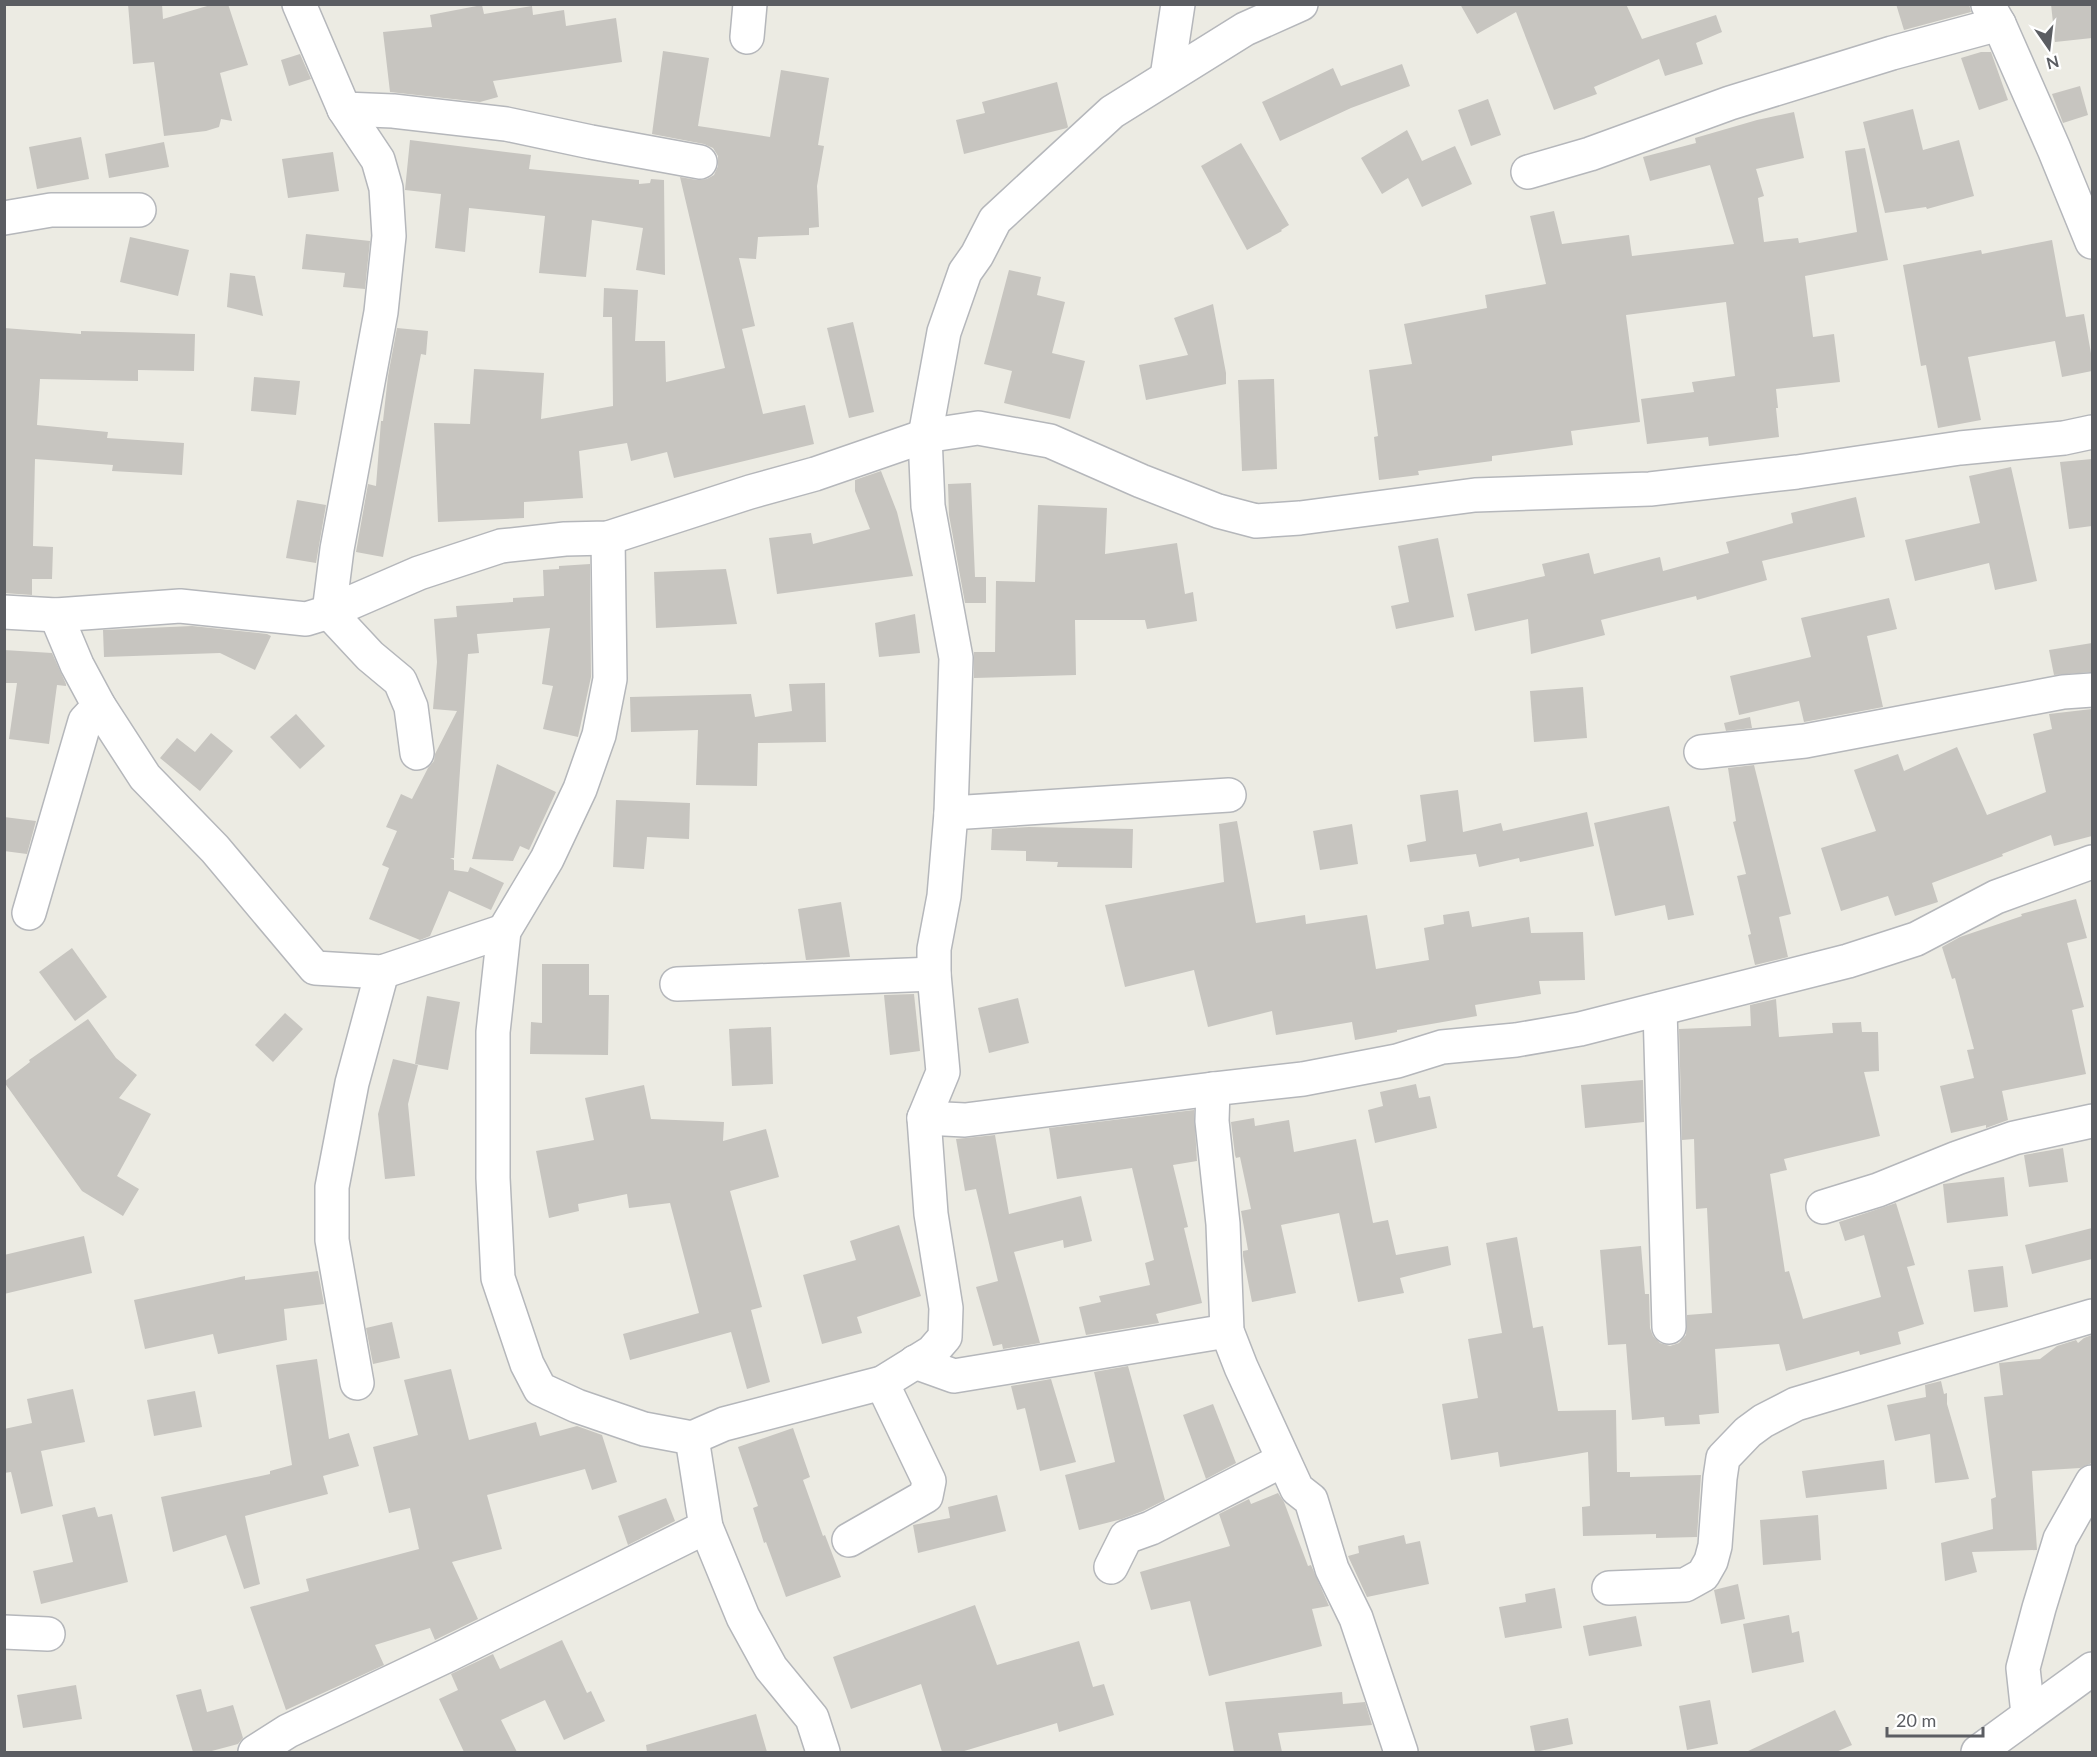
<svg xmlns="http://www.w3.org/2000/svg" width="2097" height="1757" font-family="Lato,sans-serif">
	<rect width="100%" height="100%" fill="#ecebe3"/>
	<g fill="#c7c5c0">
		<path d="M128 4H162L163 19 214 4H228L248 65 220 73 232 121 221 119 219 127 206 131 164 136 154 62 133 64Z"/>
		<path d="M1460 4H1626L1642 39 1716 15 1722 32 1696 43 1703 64 1665 76 1659 59 1594 87 1597 94 1554 110 1516 12 1477 34Z"/>
		<path d="M1896 4H1969L1971 12 1904 30Z"/>
		<path d="M2051 4H2092V38L2055 42Z"/>
		<path d="M482 5 484 14 532 6 533 15 564 10 566 26 616 18 622 62 493 81 498 97 480 102 390 92 383 32 432 27 430 15Z"/>
		<path d="M663 51 709 58 698 126 770 137 781 70 829 78 818 145 824 146 817 186 819 227 809 228V235L758 237 756 259 739 258 755 326 742 329 763 414 805 405 814 444 674 478 667 452 631 461 627 443 579 451 583 498 524 502V518L438 522 434 423 470 424 474 369 544 373 541 419 613 406 612 317H603L604 288 638 290 635 341H665L666 382 725 368 680 177 697 180 707 179 714 175 718 166V156L713 148 704 144 652 134Z"/>
		<path d="M1981 52H1991L2008 100 1979 110 1961 58Z"/>
		<path d="M300 54 311 79 289 86 281 60Z"/>
		<path d="M1402 64 1410 86 1351 108 1280 141 1262 102 1333 68 1341 86Z"/>
		<path d="M1057 82 1068 127 1067 128 964 154 956 120 985 113 982 102Z"/>
		<path d="M2080 86 2088 115 2063 123 2052 94Z"/>
		<path d="M1488 99 1501 135 1471 146 1458 110Z"/>
		<path d="M1913 109 1923 150 1959 140 1974 196 1927 209 1926 207 1885 213 1863 122Z"/>
		<path d="M1794 112 1804 158 1756 169 1764 196 1758 198 1764 242 1798 238 1799 243 1857 232 1845 151 1865 148 1888 260 1805 276 1813 337 1834 334 1840 382 1776 389 1778 408H1776L1779 437 1709 446 1708 437 1647 444 1641 399 1694 392 1692 382 1735 376 1726 302 1626 315 1640 422 1571 431 1573 445 1492 456V461L1418 471 1419 475 1379 480 1374 437 1378 436 1369 370 1412 364 1404 324 1487 308 1485 295 1546 284 1530 216 1554 211 1562 244 1629 235 1632 256 1734 244 1710 165 1650 181 1643 157 1696 143 1695 138 1757 120Z"/>
		<path d="M1407 130 1422 161 1455 146 1472 184 1422 207 1408 178 1382 194 1361 158Z"/>
		<path d="M81 137 89 179 37 189 29 147Z"/>
		<path d="M410 140 531 155 529 169 639 180V184L650 183 651 179 664 180 665 275 636 270 643 228 592 220 586 277 539 273 545 216 469 208 465 252 435 248 441 194 405 190Z"/>
		<path d="M164 142 169 167 109 178 105 154Z"/>
		<path d="M1241 143 1289 225 1281 230 1282 231 1247 250 1201 166Z"/>
		<path d="M333 152 339 191 288 198 282 159Z"/>
		<path d="M306 234 370 241 365 289 343 287 345 273 302 269Z"/>
		<path d="M130 237 189 250 178 296 120 282Z"/>
		<path d="M2052 240 2066 317 2084 314 2092 359V371L2062 377 2055 341 1968 357 1981 420 1938 428 1926 365 1921 366 1903 265 1981 250 1982 254Z"/>
		<path d="M1009 270 1041 277 1037 295 1065 302 1052 353 1085 361 1070 419 1004 403 1012 371 984 364Z"/>
		<path d="M230 273 255 276 263 316 227 307Z"/>
		<path d="M1213 304 1226 373V384L1146 400 1139 365 1188 355 1174 318Z"/>
		<path d="M853 322 874 412 849 418 827 328Z"/>
		<path d="M4 328 81 334V331L195 334 194 371 138 370V381L40 379 37 425 108 432 107 438 184 443 182 475 112 471 113 465 35 459 33 546 53 547 52 579H32V595L4 593Z"/>
		<path d="M397 328 428 331 426 355 421 354 383 557 356 552 368 484 376 486 381 421H383L388 376Z"/>
		<path d="M254 377 300 381 296 415 251 411Z"/>
		<path d="M1274 379 1277 469 1242 471 1238 380Z"/>
		<path d="M2092 459V526L2069 529 2060 462Z"/>
		<path d="M2011 467 2037 581 1995 590 1989 563 1915 581 1905 540 1980 523 1969 476Z"/>
		<path d="M881 471 897 512 913 576 777 594 769 538 811 533 813 544 870 529 855 491V480Z"/>
		<path d="M971 483 975 577H986V603H965L949 515 948 484Z"/>
		<path d="M1856 497 1865 537 1762 561 1767 580 1697 600 1696 596 1601 620 1605 635 1531 654 1528 619 1475 631 1467 594 1545 576 1542 564 1589 553 1594 574 1660 557 1663 571 1729 553 1726 542 1793 523 1791 513Z"/>
		<path d="M297 500 326 505 316 563 286 558Z"/>
		<path d="M1038 505 1107 508 1105 554 1177 543 1185 594 1193 592 1197 621 1147 629 1145 620H1075L1076 675 974 678V652H995L996 581 1035 582Z"/>
		<path d="M1438 538 1454 617 1396 629 1391 606 1409 602 1398 546Z"/>
		<path d="M590 564 591 677 578 737 543 729 553 686 542 684 550 628 477 634 479 653 468 654 454 858H450L454 860V870L468 872 470 867 504 883 491 910 449 891 430 936 420 940 369 919 389 868 382 865 397 831 386 827 401 794 412 799 428 768 434 761 435 754 457 711 433 709 437 662 434 619 457 617 456 606 513 602V598L544 596 543 570 559 569V566Z"/>
		<path d="M726 569 737 624 656 628 654 572Z"/>
		<path d="M1889 598 1897 629 1867 636 1883 707 1804 722 1799 701 1739 715 1730 676 1811 657 1801 618Z"/>
		<path d="M915 614 920 653 879 657 875 623Z"/>
		<path d="M192 626 267 634 271 636 255 670 220 653 104 657 103 630Z"/>
		<path d="M2092 643V672L2054 675 2049 650Z"/>
		<path d="M4 650 52 653 66 684V686L57 685 49 744 9 739 17 683H4Z"/>
		<path d="M825 683 826 742 758 743 757 786 696 785 698 730 631 732 630 697 751 694 755 717 792 711 789 684Z"/>
		<path d="M1583 687 1587 738 1534 742 1530 691Z"/>
		<path d="M2092 709V836L2054 846 2051 835 2002 854 2003 856 1932 883 1938 902 1895 916 1888 896 1841 911 1821 848 1876 831 1854 770 1898 754 1904 771 1957 747 1987 815 2046 792 2033 734 2052 729 2049 714Z"/>
		<path d="M296 714 325 746 300 769 270 737Z"/>
		<path d="M1750 717 1752 728 1726 731 1724 723Z"/>
		<path d="M211 733 233 751 200 791 160 758 177 738 195 752Z"/>
		<path d="M497 764 556 792 529 850 520 846 513 861 472 859Z"/>
		<path d="M1754 765 1791 914 1779 917 1788 957 1755 965 1748 935 1751 934 1737 876 1746 874 1733 822 1736 821 1728 768Z"/>
		<path d="M1458 790 1463 832 1501 823 1503 831 1587 812 1594 846 1520 862 1519 858 1479 867 1476 854 1410 862 1407 845 1426 841 1420 795Z"/>
		<path d="M616 800 690 803 689 839 647 837 644 869 613 867Z"/>
		<path d="M1669 806 1694 915 1668 920 1665 905 1615 916 1594 823Z"/>
		<path d="M4 817 36 821 27 854 4 851Z"/>
		<path d="M1237 821 1256 923 1305 915 1306 924 1367 915 1376 969 1429 960 1424 928 1444 924 1443 915 1469 911 1472 927 1529 917 1531 933 1583 932 1585 980 1539 981 1541 994 1475 1005 1477 1016 1397 1030V1032L1355 1040 1352 1022 1276 1035 1272 1011 1208 1027 1194 970 1125 987 1105 905 1224 882 1219 824Z"/>
		<path d="M1352 824 1358 864 1320 870 1313 831Z"/>
		<path d="M1029 827 1133 829 1132 868 1057 867 1058 862 1026 861V851L991 850 992 829Z"/>
		<path d="M2076 899 2087 938 2067 943 2084 1007 2072 1010 2086 1074 2002 1091 2008 1120 1986 1128V1125L1951 1133 1940 1086 1974 1078 1967 1050 1974 1049 1955 978 1952 979 1942 947 1960 937 2022 916 2021 914Z"/>
		<path d="M841 902 850 957 806 960 798 909Z"/>
		<path d="M72 948 107 997 75 1021 39 972Z"/>
		<path d="M542 964H589V995H609L608 1055 530 1054 531 1022 542 1023Z"/>
		<path d="M914 994 920 1051 890 1055 884 995Z"/>
		<path d="M427 996 460 1002 448 1070 415 1064Z"/>
		<path d="M1018 998 1029 1043 989 1053 978 1008Z"/>
		<path d="M1776 999 1779 1037 1833 1033 1832 1023 1861 1022 1862 1032H1878L1879 1071 1864 1072 1880 1136 1784 1159 1787 1170 1770 1174 1785 1272 1789 1271 1803 1319 1881 1297 1864 1235 1845 1241 1839 1222 1896 1203 1915 1265 1907 1267 1924 1324 1898 1332 1901 1344 1860 1355 1859 1351 1786 1371 1779 1344 1715 1349 1719 1413 1699 1415 1700 1424 1665 1426 1664 1417 1632 1420 1626 1344 1608 1345 1600 1250 1641 1246 1645 1294H1649L1650 1328 1653 1336 1660 1343 1670 1346 1679 1343 1686 1335 1687 1315 1712 1313 1707 1208 1696 1209 1694 1139 1682 1140 1679 1029 1751 1026 1750 1005Z"/>
		<path d="M285 1013 303 1029 273 1062 255 1045Z"/>
		<path d="M88 1019 116 1058 137 1075 119 1098 151 1114 117 1176 139 1189 123 1216 82 1191 4 1082 30 1062 29 1060Z"/>
		<path d="M771 1027 773 1084 732 1086 729 1029Z"/>
		<path d="M393 1059 418 1065 408 1104 415 1176 385 1179 378 1114Z"/>
		<path d="M1643 1080 1644 1122 1585 1128 1581 1085Z"/>
		<path d="M1416 1084 1419 1098 1430 1096 1437 1128 1375 1143 1368 1110 1383 1106 1380 1092Z"/>
		<path d="M644 1085 651 1119 724 1122 723 1141 766 1129 779 1177 730 1191 762 1307 751 1310 770 1382 747 1389 731 1332 630 1360 623 1334 699 1313 670 1203 629 1208 627 1194 578 1204 579 1211 549 1218 536 1151 594 1140 585 1098Z"/>
		<path d="M1194 1110 1197 1161 1173 1165 1188 1227 1184 1228 1202 1303 1156 1314 1159 1323 1086 1335 1079 1307 1101 1302 1099 1296 1150 1285 1145 1263 1154 1260 1132 1168 1057 1179 1049 1128Z"/>
		<path d="M1254 1118 1255 1126 1289 1120 1294 1152 1356 1139 1373 1223 1388 1220 1396 1255 1448 1246 1451 1265 1400 1278 1404 1293 1358 1302 1339 1213 1281 1225 1296 1293 1252 1302 1243 1256V1251L1248 1250 1241 1211 1251 1209 1240 1157 1236 1158 1235 1155 1231 1122Z"/>
		<path d="M995 1135 1009 1214 1081 1196 1092 1241 1064 1248 1063 1240 1014 1252 1040 1343 1003 1349 1002 1344 993 1346 976 1287 998 1281 976 1189 965 1191 956 1139Z"/>
		<path d="M2063 1148 2068 1182 2029 1187 2024 1155Z"/>
		<path d="M2004 1177 2008 1216 1947 1223 1943 1184Z"/>
		<path d="M899 1225 921 1296 857 1317 862 1333 822 1344 803 1275 856 1260 850 1241Z"/>
		<path d="M2092 1228V1259L2032 1274 2025 1245Z"/>
		<path d="M84 1236 92 1273 4 1294V1255Z"/>
		<path d="M1517 1237 1533 1328 1543 1326 1558 1411 1616 1410 1617 1472H1630V1477L1701 1475 1697 1537 1656 1538V1534L1583 1536 1582 1507 1590 1506 1588 1452 1500 1467 1498 1452 1451 1460 1442 1404 1478 1398 1468 1339 1502 1333 1486 1243Z"/>
		<path d="M2003 1266 2008 1307 1974 1312 1968 1270Z"/>
		<path d="M318 1271 324 1304 284 1309 287 1340 218 1354 213 1334 145 1349 134 1300 245 1276V1280Z"/>
		<path d="M392 1322 400 1358 373 1364 366 1328Z"/>
		<path d="M2092 1335V1463L2080 1468 2032 1471 2037 1550 1972 1552 1977 1572 1945 1581 1941 1543 1993 1529 1991 1499 1996 1497 1984 1397 2003 1395 1999 1363 2040 1359 2057 1346 2076 1340 2078 1343 2084 1338Z"/>
		<path d="M317 1359 329 1439 349 1433 359 1466 323 1476 328 1494 245 1516 260 1584 244 1589 226 1535 173 1552 161 1497 270 1474V1471L292 1465 276 1365Z"/>
		<path d="M1128 1366 1165 1500 1143 1511 1122 1519 1079 1530 1065 1475 1115 1462 1094 1372Z"/>
		<path d="M451 1369 469 1440 536 1422 540 1436 577 1426 602 1435 617 1482 592 1490 585 1469 487 1495 502 1549 452 1562 478 1619 435 1640 430 1628 375 1645 384 1665 286 1710 250 1607 309 1591 306 1579 419 1549 410 1508 389 1513 373 1447 418 1435 404 1380Z"/>
		<path d="M1051 1379 1076 1462 1040 1471 1025 1408 1017 1410 1011 1386Z"/>
		<path d="M1941 1381 1944 1394 1947 1393V1404L1969 1479 1935 1483 1930 1434 1895 1441 1887 1405 1926 1397 1925 1385Z"/>
		<path d="M73 1389 85 1442 41 1451 53 1506 21 1514 11 1472 4 1473V1429L32 1423 27 1399Z"/>
		<path d="M195 1391 202 1427 154 1436 147 1400Z"/>
		<path d="M1213 1404 1236 1463 1206 1479 1183 1415Z"/>
		<path d="M793 1428 810 1477 803 1480 823 1536 825 1535 841 1577 786 1597 766 1542 764 1543 753 1508 758 1506 738 1447Z"/>
		<path d="M1884 1460 1887 1489 1806 1498 1802 1471Z"/>
		<path d="M1278 1493 1284 1502 1308 1566 1311 1565 1329 1606 1312 1609 1322 1646 1209 1676 1190 1601 1151 1610 1140 1572 1230 1546 1219 1514 1249 1499 1251 1504Z"/>
		<path d="M997 1495 1006 1531 918 1553 913 1525 950 1518 948 1507Z"/>
		<path d="M666 1498 675 1521 628 1545 618 1516Z"/>
		<path d="M95 1507 98 1517 112 1514 128 1582 41 1604 33 1571 73 1562 62 1515Z"/>
		<path d="M1818 1515 1821 1560 1763 1565 1760 1520Z"/>
		<path d="M1404 1535 1406 1544 1420 1541 1429 1584 1367 1597 1348 1556 1359 1553 1358 1546Z"/>
		<path d="M1738 1584 1745 1619 1721 1624 1714 1590Z"/>
		<path d="M1555 1588 1562 1628 1505 1638 1499 1607 1526 1602 1525 1594Z"/>
		<path d="M975 1605 997 1665 1079 1641 1093 1687 1104 1684 1114 1715 1059 1732 1057 1723 961 1752H942L921 1684 851 1709 833 1657Z"/>
		<path d="M1789 1615 1792 1633 1799 1631 1804 1662 1752 1673 1743 1624Z"/>
		<path d="M1636 1616 1642 1646 1589 1656 1583 1626Z"/>
		<path d="M562 1640 587 1693 591 1691 605 1721 564 1740 545 1700 501 1720 517 1752H464L439 1699 458 1690 451 1674 493 1654 500 1669Z"/>
		<path d="M76 1685 82 1719 23 1728 17 1695Z"/>
		<path d="M201 1689 207 1712 233 1705 243 1738 238 1744 208 1752H193L176 1695Z"/>
		<path d="M1342 1692 1343 1704 1365 1702 1372 1725 1278 1733 1282 1752H1234L1225 1702Z"/>
		<path d="M1710 1700 1718 1744 1687 1750 1679 1706Z"/>
		<path d="M1835 1710 1852 1745 1836 1752H1746Z"/>
		<path d="M756 1714 767 1752H647L646 1745Z"/>
		<path d="M1568 1718 1573 1744 1535 1752 1530 1726Z"/>
	</g>
	<g fill="none" stroke-linecap="round" stroke-linejoin="round">
		<defs>
			<g id="minor">
				<path d="M299 4 344 109 378 160 386 188 389 236 381 312 337 549 329 612 370 656 400 681 411 707 417 753"/>
				<path d="M1988 5 1999 24 2054 149 2092 242"/>
				<path d="M747 37 750 4"/>
				<path d="M1167 77 1178 4"/>
				<path d="M344 109 393 111 506 124 591 142 700 162"/>
				<path d="M1528 172 1590 154 1730 103 1892 53 1999 24"/>
				<path d="M4 218 51 210H139"/>
				<path d="M608 538 610 679 599 735 580 789 547 859 504 931 493 1032V1178L498 1278 527 1364 540 1389 577 1406 644 1429 692 1438 724 1424 882 1383 932 1352 945 1337 946 1308 931 1214 924 1118 943 1072 934 974V949L944 896 951 813 956 658 928 506 925 436 944 332 965 272 977 255 995 220 1112 112 1245 29 1301 4"/>
				<path d="M4 612 56 615 180 606 306 619 329 612 419 573 501 546 565 539 608 538 750 492 815 474 925 436 978 428 1050 441 1141 481 1218 511 1256 521 1300 518 1475 495 1650 489 1797 472 1960 448 2064 438 2092 432"/>
				<path d="M56 615 77 665 99 706 145 777 215 849 315 968 382 972 504 931"/>
				<path d="M1701 752 1805 741 2063 692 2092 690"/>
				<path d="M951 813 1229 795"/>
				<path d="M29 913 85 721 99 706"/>
				<path d="M677 984 934 974"/>
				<path d="M1660 1009 1669 1327"/>
				<path d="M1213 1089 1212 1121 1223 1224 1227 1331 1241 1367 1297 1489 1311 1500 1332 1569 1356 1618 1401 1752"/>
				<path d="M924 1118 965 1120 1213 1089 1303 1079 1397 1061 1442 1047 1516 1040 1580 1029 1848 961 1916 939 1996 897 2092 862"/>
				<path d="M1823 1207 1878 1190 1957 1158 2014 1138 2092 1121"/>
				<path d="M915 1362 954 1376 1227 1331"/>
				<path d="M357 1383 332 1240V1187L352 1083 382 972"/>
				<path d="M692 1438 706 1527 743 1617 771 1668 812 1718 823 1752"/>
				<path d="M849 1540 926 1496 929 1481 882 1383"/>
				<path d="M1111 1567 1126 1537 1151 1528 1283 1460"/>
				<path d="M1609 1588 1685 1585 1703 1575 1711 1561 1715 1546 1720 1478 1723 1458 1748 1432 1763 1421 1796 1404 2092 1316"/>
				<path d="M4 1632 48 1634"/>
				<path d="M2028 1714 2023 1668 2039 1608 2060 1539 2092 1482"/>
				<path d="M255 1752 288 1731 448 1655 706 1527"/>
				<path d="M1978 1752 2092 1669"/>
			</g>
		</defs>
		<use href="#minor" stroke="#b5b7bb" stroke-width="36"/>
		<use href="#minor" stroke="#fff" stroke-width="33"/>
	</g>
	<rect width="2097" height="1757" fill="none" stroke="#5b5d62" stroke-width="12"/>
	<g transform="translate(2049 48) rotate(166)" stroke="#ffffff" stroke-width="4.5" paint-order="stroke">
	<path d="M0-4.5L10 22L0 15L-10 22Z" fill="#5b5d62"/>
	<text y="-9" font-size="16" font-weight="bold" text-anchor="middle" fill="#5b5d62">N</text>
	</g>
	<path d="M1887 1727v9h96v-9" fill="none" stroke="#5b5d62" stroke-width="3"/>
	<text x="1896" y="1727" font-size="18" fill="#5b5d62" stroke="#ffffff" stroke-width="4.5" paint-order="stroke">20 m</text>
</svg>
